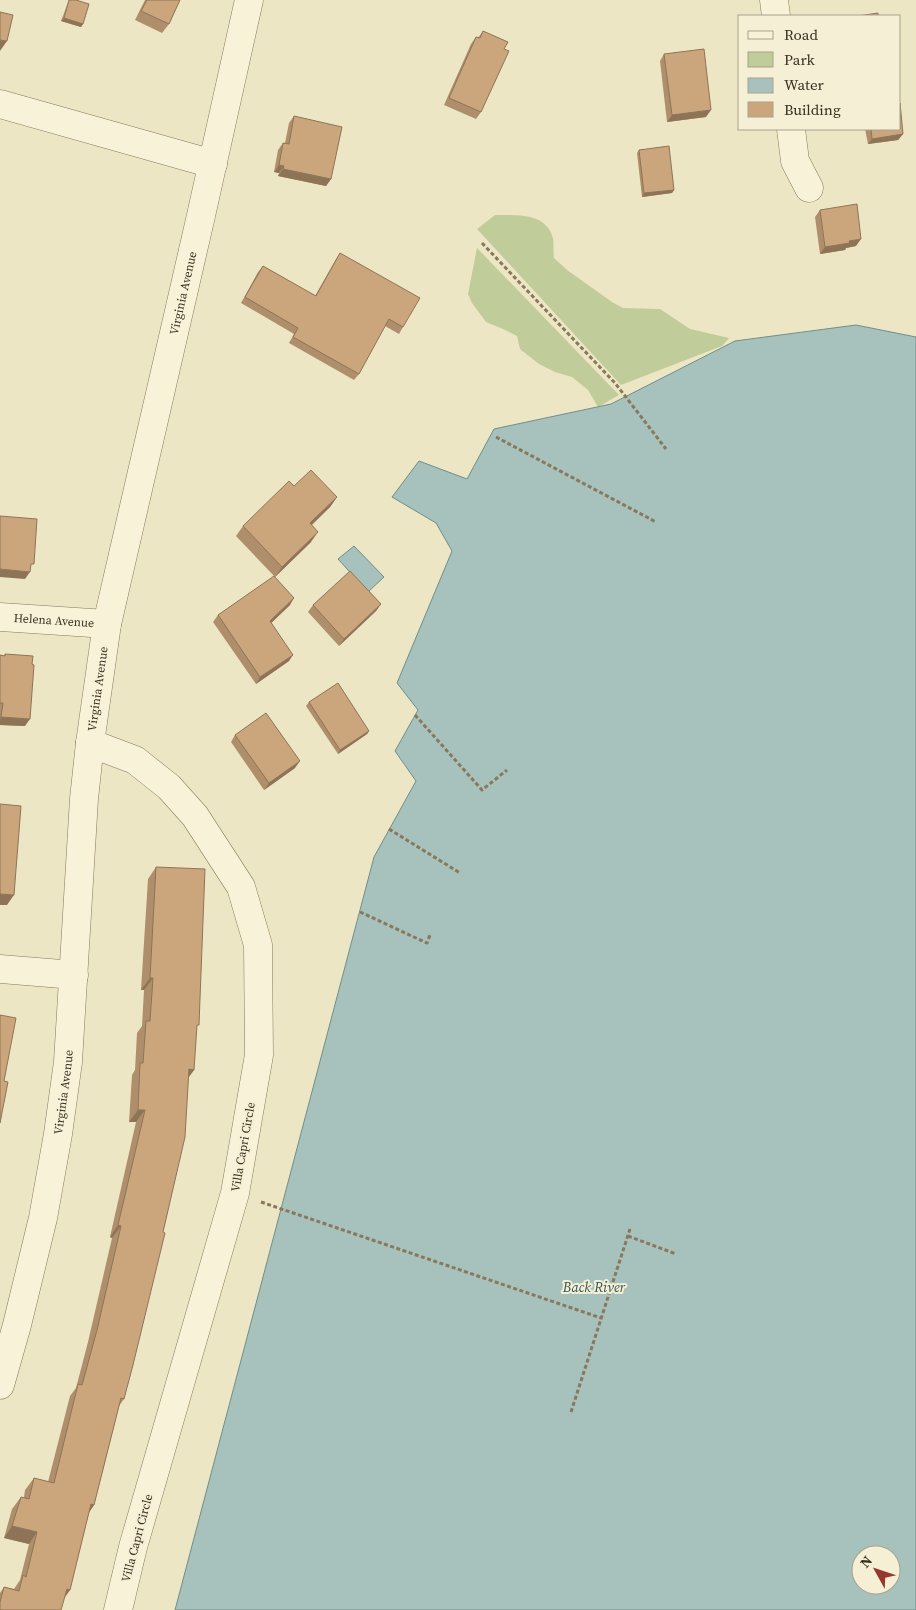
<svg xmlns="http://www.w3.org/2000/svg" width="916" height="1610" font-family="'Source Serif 4',serif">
	<rect width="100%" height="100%" fill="#ede6c5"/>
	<g fill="#c0cc99">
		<path d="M495 215C516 215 546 212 553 238 554 244 553 252 554 258L567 270 612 302 623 308 660 309 690 329 729 338 722 346 621 385 477 229Z"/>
		<path d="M477 248 619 395 598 407 588 390 572 377 555 372 539 364 520 349 517 336 503 329 486 322 472 303 468 294Z"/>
	</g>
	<g fill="#a7c1bc" stroke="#6e8f8b" fill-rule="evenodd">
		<path d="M856 325 916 337V1610H175L374 857 416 781 395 751 418 710 397 683 452 551 436 523 392 497 419 461 467 479 494 429 611 404 735 341ZM861 1555H891V1585H861Z"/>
		<path d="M354 546 384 577 368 592 338 559Z"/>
	</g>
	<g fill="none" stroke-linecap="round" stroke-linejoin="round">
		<defs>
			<g id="minor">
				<path d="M774 0 776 16"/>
				<path d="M0 104 213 164"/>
				<path d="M791 129 795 161 809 188"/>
				<path id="s1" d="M0 617 107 624"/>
				<path d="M90 743 135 760 169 787 195 816 241 887 258 945 259 1055 235 1193 133 1547 118 1610"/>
				<path d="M0 969 74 975"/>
				<path id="s2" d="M0 1385 17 1325 43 1218 58 1134 68 1062 84 799 90 743 107 624 200 220 249 0"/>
			</g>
		</defs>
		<use href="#minor" stroke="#88785c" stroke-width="29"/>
		<g stroke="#88785c" stroke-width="3" stroke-dasharray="4 2.5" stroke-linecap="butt">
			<path d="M482 243 615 383 666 449"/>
			<path d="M496 437 656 522"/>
			<path d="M415 715 482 790 507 770"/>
			<path d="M389 829 460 873"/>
			<path d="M360 912 427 943 430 935"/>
			<path d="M261 1202 601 1318"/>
			<path d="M628 1236 676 1254"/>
			<path d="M571 1412 630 1229"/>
		</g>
		<use href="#minor" stroke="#f8f2d9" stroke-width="28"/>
	</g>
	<g fill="#af8f6b">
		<path d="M69 0H76L83 24 81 27 61 21Z"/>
		<path d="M145 0H180L169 24 162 33 135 20Z"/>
		<path d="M483 31 504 49 481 112 476 119 444 105 471 44 476 37 478 38Z"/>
		<path d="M664 54 706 117 667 122 660 61Z"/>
		<path d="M294 116 331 179 326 186 278 176 279 173 274 172 278 150 283 143H285L289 123Z"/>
		<path d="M865 129H900L903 134 898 140 868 144Z"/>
		<path d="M639 150 674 190 672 193 642 197 637 153Z"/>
		<path d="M820 210 856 246 846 248 845 250 820 254 815 217Z"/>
		<path d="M340 253 403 327 399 334 385 326 359 374 354 380 289 343 294 334 241 303 258 272 263 266 315 296 336 259Z"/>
		<path d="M294 486 337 497 330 507 312 525 311 542 275 577 236 536 243 526Z"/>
		<path d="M381 604 376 611 339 646 308 612 313 605Z"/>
		<path d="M290 605 271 623 289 661 256 684 213 622 218 615Z"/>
		<path d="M5 654 25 726 0 725V655L4 656Z"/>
		<path d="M309 702 369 731 367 734 338 754 306 706Z"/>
		<path d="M235 735 295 768 264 790 231 742Z"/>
		<path d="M156 867 196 1028 194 1070 188 1078 163 1232 124 1399 119 1406 94 1505 89 1512 70 1590 65 1597 0 1610V1593L4 1587 14 1589 20 1580 29 1544 4 1538 12 1509 21 1497H24L25 1490 34 1478 48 1482 70 1396 76 1388 88 1342 112 1238 110 1237 136 1122H129L132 1075 135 1070 137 1033 142 1026 144 990H141L148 879Z"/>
	</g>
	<g fill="#8e7457">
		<path d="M64 18 83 24 81 27 61 21Z"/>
		<path d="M0 40 7 41 0 51Z"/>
		<path d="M711 110 706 117 667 122 672 115Z"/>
		<path d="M903 134 898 140 868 144 872 139Z"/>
		<path d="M279 165 284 166 279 173 274 172Z"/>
		<path d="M283 169 331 179 326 186 278 176Z"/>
		<path d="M674 190 672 193 642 197 644 193Z"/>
		<path d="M861 239 856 246 846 248 845 250 820 254 825 247 849 241Z"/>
		<path d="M337 497 330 507 303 533 310 523Z"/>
		<path d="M318 532 311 542 275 577 282 567Z"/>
		<path d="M0 569 30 572 25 579 0 577Z"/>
		<path d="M294 598 290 605 266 628 270 621Z"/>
		<path d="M381 604 376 611 339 646 344 639Z"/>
		<path d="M293 655 289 661 256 684 260 677Z"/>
		<path d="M1 717 30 719 25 726 0 725V719Z"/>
		<path d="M369 731 367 734 338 754 340 750Z"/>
		<path d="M300 761 295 768 264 790 269 783Z"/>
		<path d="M0 894 14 895 7 905H0Z"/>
		<path d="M150 978H153L144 990H141Z"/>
		<path d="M189 1069 194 1070 185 1082Z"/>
		<path d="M138 1110H145L136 1122H129Z"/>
		<path d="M118 1225 121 1226 112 1238 110 1237Z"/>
		<path d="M91 1504 94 1505 86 1517Z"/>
		<path d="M12 1526 37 1532 29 1544 4 1538Z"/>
		<path d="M67 1589 70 1590 61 1602Z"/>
	</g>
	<g fill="#cba67c" stroke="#8e7457">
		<path d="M69 0H76L89 4 83 24 64 18Z"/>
		<path d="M147 0H180L169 24 141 11Z"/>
		<path d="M0 12 13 15 7 41 0 40Z"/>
		<path d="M878 13V16H858Z"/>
		<path d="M483 31 508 42 504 49 509 51 481 112 449 98 476 37 480 38Z"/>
		<path d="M704 49 711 110 672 115 664 54Z"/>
		<path d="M900 103 903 134 872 139 871 129H900Z"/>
		<path d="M294 116 342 127 331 179 283 169 284 166 279 165 283 143 289 144Z"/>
		<path d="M669 146 674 190 644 193 639 150Z"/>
		<path d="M857 204 861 239 849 241 850 243 825 247 820 210Z"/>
		<path d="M340 253 420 298 403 327 389 319 359 374 293 337 298 328 245 297 263 266 316 296Z"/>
		<path d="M311 470 337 497 310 523 318 532 282 567 243 526 289 481 294 486Z"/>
		<path d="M0 516 37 519 34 564H31L30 572 0 569Z"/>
		<path d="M350 571 381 604 344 639 313 605Z"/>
		<path d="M274 576 294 598 270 621 293 655 260 677 218 615Z"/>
		<path d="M5 654 33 656 32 664 34 665 30 719 1 717 3 703H0V655L5 656Z"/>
		<path d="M338 683 369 731 340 750 309 702Z"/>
		<path d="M266 713 300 761 269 783 235 735Z"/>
		<path d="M0 804 21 806 14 895 0 894Z"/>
		<path d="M156 867 205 869 199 1025H197L194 1070 189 1069 185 1137 163 1232 165 1233 133 1365 124 1399 121 1398 94 1505 91 1504 70 1590 67 1589 61 1610H0V1602L4 1587 19 1591 23 1575 26 1577 37 1532 12 1526 21 1497 29 1499 34 1478 54 1483 78 1384 82 1385 97 1330 121 1226 118 1225 145 1110H138L140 1063H143L146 1021H150L153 978H150Z"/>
		<path d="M0 1015 16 1018 4 1081 8 1082 0 1123Z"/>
	</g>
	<g text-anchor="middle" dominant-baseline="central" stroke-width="4" stroke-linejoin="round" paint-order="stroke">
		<g font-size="12" fill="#392e1f" stroke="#f5efd5">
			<text stroke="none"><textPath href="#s2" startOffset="1110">Virginia Avenue</textPath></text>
			<text stroke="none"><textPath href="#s1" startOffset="54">Helena Avenue</textPath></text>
			<text stroke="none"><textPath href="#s2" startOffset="705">Virginia Avenue</textPath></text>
			<text stroke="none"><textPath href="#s2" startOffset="300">Virginia Avenue</textPath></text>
			<text transform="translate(243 1147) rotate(-80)">Villa Capri Circle</text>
			<text transform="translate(137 1538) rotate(-75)">Villa Capri Circle</text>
		</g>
		<g font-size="14" font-style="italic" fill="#2f5658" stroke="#f5efd5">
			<text x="594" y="1287">Back River</text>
		</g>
	</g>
	<rect x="738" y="15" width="162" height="115" fill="#f5efd5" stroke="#aaa28c"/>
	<rect x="748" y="31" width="25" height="8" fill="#f8f2d9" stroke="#aaa28c"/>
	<text x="784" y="40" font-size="15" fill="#392e1f">Road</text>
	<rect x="748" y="52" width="25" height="15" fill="#c0cc99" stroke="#aaa28c"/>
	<text x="784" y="65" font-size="15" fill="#392e1f">Park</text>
	<rect x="748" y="78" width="25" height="15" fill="#a7c1bc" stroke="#aaa28c"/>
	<text x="784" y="90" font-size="15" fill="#392e1f">Water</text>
	<rect x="748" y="102" width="25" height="15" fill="#cba67c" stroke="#aaa28c"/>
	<text x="784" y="115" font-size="15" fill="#392e1f">Building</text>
	<g transform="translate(876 1570) rotate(310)"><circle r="24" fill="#f5efd5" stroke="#aaa28c"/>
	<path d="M0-4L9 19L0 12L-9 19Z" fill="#96382d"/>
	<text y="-8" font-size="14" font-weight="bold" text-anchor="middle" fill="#392e1f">N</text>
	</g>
</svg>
